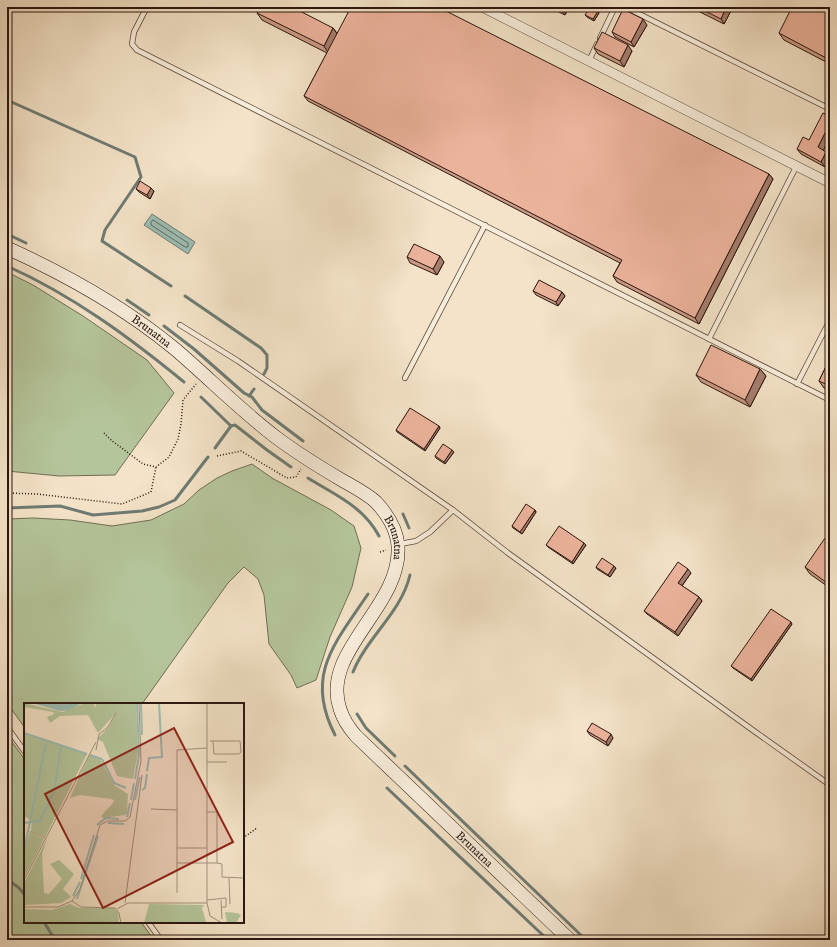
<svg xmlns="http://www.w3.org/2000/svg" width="837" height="947" font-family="'IM FELL English',serif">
	<rect width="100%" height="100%" fill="#f4e3c8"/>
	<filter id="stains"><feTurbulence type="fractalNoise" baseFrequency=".005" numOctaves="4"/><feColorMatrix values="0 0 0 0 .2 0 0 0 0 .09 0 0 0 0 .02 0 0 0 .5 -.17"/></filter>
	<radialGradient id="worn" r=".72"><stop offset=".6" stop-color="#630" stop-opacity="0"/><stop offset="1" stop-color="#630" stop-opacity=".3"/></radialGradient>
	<g fill="#b5c59b" stroke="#706e55">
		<path d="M7 272 33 285 83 316 147 360 174 393 115 475 59 476 7 471Z"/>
		<path d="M252 464 272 478 331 510 354 526 361 548 352 587 330 637 316 680 297 688 291 675 269 644 264 595 258 579 244 567 228 583 142 704H25V728L7 703V519L33 518 70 520 112 526 151 520 184 504 199 490 217 478 232 471Z"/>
		<path d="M7 735 25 760V922H141L154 940H7Z"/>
	</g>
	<path fill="#9cbeb5" stroke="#6e7b73" d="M152 214 195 242 188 254 144 225Z"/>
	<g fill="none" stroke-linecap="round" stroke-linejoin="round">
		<path stroke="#636a62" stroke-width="1" d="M153 220 188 243V247H185L151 225V223Z"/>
		<g stroke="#6e7b73" stroke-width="3">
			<path d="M7 100 135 157 141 177 105 230 102 241 171 286"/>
			<path d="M7 234 26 243"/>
			<path d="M7 266C72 295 129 337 184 382"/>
			<path d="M185 296 261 348 267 355V368L264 374"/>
			<path d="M127 300 149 315"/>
			<path d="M164 326 194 349 244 393 252 397 262 410 303 441"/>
			<path d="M249 396 254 389"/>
			<path d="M201 397 231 426 235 425 267 450 291 467"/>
			<path d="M215 448 231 426"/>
			<path d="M308 478C335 495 363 506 379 536"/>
			<path d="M7 508 60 506 93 515 142 511 159 507 175 500 208 457"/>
			<path d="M403 514 409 528"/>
			<path d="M353 672C367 637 401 613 410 575"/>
			<path d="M357 714 366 728 395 756"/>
			<path d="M335 735C304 675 335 643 368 594"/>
			<path d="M405 766 586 940"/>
			<path d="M387 788 548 940"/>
			<path d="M7 879 19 888 25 895"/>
			<path d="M44 922 55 940"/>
		</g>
		<defs>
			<g id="lane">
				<path d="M147 7 134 32 132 44 137 50 830 400"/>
				<path d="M625 7 830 109"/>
				<path d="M600 38 615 7"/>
				<path d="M589 61 597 44"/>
				<path d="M180 325 238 361 453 510 508 553 754 731 830 785"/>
				<path d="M709 339 797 165"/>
				<path d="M405 378 485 225"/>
				<path d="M797 384 830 320"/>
				<path d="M400 544 416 541 430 532 453 510"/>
				<path d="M7 727 25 752"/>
				<path d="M148 922 161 940"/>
			</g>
			<path id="street" d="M482 7 830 183"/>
			<g id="secondary">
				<path id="s1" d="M7 248C67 275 124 307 175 349 209 378 241 411 277 438 297 453 318 466 340 479 352 486 366 493 376 502 387 514 397 530 398 546 402 607 320 651 340 709 343 719 349 728 356 736L570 940"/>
				<path d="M830 940V939"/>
			</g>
		</defs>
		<use href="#lane" stroke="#5c493d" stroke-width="6"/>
		<use href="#street" stroke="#5c493d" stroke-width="10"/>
		<use href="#secondary" stroke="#2a160f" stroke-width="14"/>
		<g stroke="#2a160f" stroke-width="1.5" stroke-dasharray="1 2" stroke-linecap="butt">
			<path d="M104 433 111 440 143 464 156 467 169 457 178 439 181 424 183 400 196 384"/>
			<path d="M217 456 241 451 287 478 296 477 301 469"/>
			<path d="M7 493 37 494 122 504 151 492 156 467"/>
			<path d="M380 552 386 550"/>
			<path d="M243 838 257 828"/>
		</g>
		<use href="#lane" stroke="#f8eddb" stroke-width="4.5"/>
		<use href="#street" stroke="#f8eddb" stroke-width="9"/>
		<use href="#secondary" stroke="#f8eddb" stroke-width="13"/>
	</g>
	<g fill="#cb9a86" stroke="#2a160f">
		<path d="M549 7H569L565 15Z"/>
		<path d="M690 7H733L724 24Z"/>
		<path d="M830 7V64L784 40 779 33Z"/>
		<path d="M598 11 599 13 594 21 587 17 585 15Z"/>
		<path d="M257 13 333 28 337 33 769 174 773 179 699 324 617 282 613 276 620 263 308 101 304 96 327 53 262 20Z"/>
		<path d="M647 25 634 47 615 37 612 32Z"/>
		<path d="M594 48 632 51 624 67 598 54Z"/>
		<path d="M830 116V137L823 150 830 157V158L825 167 801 154 797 149 809 140Z"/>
		<path d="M151 188 154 191 150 199 139 192 136 189Z"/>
		<path d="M407 257 444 262 437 275 410 263Z"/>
		<path d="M533 291 562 292 565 296 558 306 536 295Z"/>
		<path d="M830 358V391L824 388 819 381Z"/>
		<path d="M760 369 766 376 750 407 701 382 696 375Z"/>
		<path d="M439 426 440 428 425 451 397 432 396 430Z"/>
		<path d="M454 452 445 464 436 458 435 456Z"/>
		<path d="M535 510 536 512 522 534 513 528 512 526Z"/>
		<path d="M830 542V588L810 574 805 567Z"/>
		<path d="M584 543 586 545 573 564 548 547 546 545Z"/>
		<path d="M614 566 616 568 610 577 597 569 596 567Z"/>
		<path d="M691 573 682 586 699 597 702 601 678 636 647 614 644 611Z"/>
		<path d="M792 624 752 681 733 668 731 666Z"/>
		<path d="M587 731 613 738 608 746 590 735Z"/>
	</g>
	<g fill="#a57d6d" stroke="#2a160f">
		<path d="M563 7H569L565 15 561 10Z"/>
		<path d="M726 7H733L724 24 721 19Z"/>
		<path d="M598 11 599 13 594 21 593 19Z"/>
		<path d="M643 19 647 25 634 47 631 42Z"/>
		<path d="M333 28 338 35 329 54 324 46Z"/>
		<path d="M628 45 632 51 624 67 620 61Z"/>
		<path d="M828 127 830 129V137L822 153 818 147Z"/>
		<path d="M826 152 830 157V158L825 167 821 162Z"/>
		<path d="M769 174 773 179 699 324 695 318Z"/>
		<path d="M151 188 154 191 150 199 147 195Z"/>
		<path d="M440 256 444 262 437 275 433 269Z"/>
		<path d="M562 292 565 296 558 306 556 302Z"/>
		<path d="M760 369 766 376 750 407 745 400Z"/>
		<path d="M439 426 440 428 425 451 424 449Z"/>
		<path d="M452 450 454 452 445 464 444 462Z"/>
		<path d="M535 510 536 512 522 534 520 532Z"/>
		<path d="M584 543 586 545 573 564 572 562Z"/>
		<path d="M614 566 616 568 610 577 608 575Z"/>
		<path d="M688 569 691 573 681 587 678 583Z"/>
		<path d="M699 597 702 601 678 636 675 632Z"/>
		<path d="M791 622 792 624 752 681 751 679Z"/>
		<path d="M611 734 613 738 608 746 606 742Z"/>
	</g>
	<g fill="#ecb39c" stroke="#2a160f">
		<path d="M259 7H292L333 28 324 46 257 13Z"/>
		<path d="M351 7H438L769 174 695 318 613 276 622 260 304 96Z"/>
		<path d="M556 7H563L561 10Z"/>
		<path d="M590 7 598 11 593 19 585 15Z"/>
		<path d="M697 7H726L721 19Z"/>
		<path d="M792 7H830V60L779 33Z"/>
		<path d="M623 9 643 19 631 42 612 32Z"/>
		<path d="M602 32 628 45 620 61 594 48Z"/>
		<path d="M823 113 830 116V127H828L818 147 826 152 821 162 797 149 803 137 809 140Z"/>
		<path d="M140 181 151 188 147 195 136 189Z"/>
		<path d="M414 244 440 256 433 269 407 257Z"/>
		<path d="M539 280 562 292 556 302 533 291Z"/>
		<path d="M711 345 760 369 745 400 696 375Z"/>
		<path d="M830 358V386L819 381Z"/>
		<path d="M410 408 439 426 424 449 396 430Z"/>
		<path d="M443 444 452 450 444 462 435 456Z"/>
		<path d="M526 504 535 510 520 532 512 526Z"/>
		<path d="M559 526 584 543 572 562 546 545Z"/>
		<path d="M825 538 830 542V585L805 567Z"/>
		<path d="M602 558 614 566 608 575 596 567Z"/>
		<path d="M678 562 688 569 678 583 699 597 675 632 644 611Z"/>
		<path d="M771 609 791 622 751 679 731 666Z"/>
		<path d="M592 723 611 734 606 742 587 731Z"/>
	</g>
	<g text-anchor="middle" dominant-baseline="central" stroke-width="3" stroke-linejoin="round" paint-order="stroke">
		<g font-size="12" fill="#2a160f" stroke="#f8eddb">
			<text stroke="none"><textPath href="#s1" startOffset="167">Brunatna</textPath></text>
			<text stroke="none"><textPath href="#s1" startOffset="491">Brunatna</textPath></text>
			<text stroke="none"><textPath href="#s1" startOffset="874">Brunatna</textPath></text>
		</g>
	</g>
	<g transform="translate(24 703)">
		<rect width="220" height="220" fill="#f4e3c8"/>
		<path d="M0 0 38 9 61 0H70L71 5 73 0H112L114 49 109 76 93 73 79 39 73 36 84 25 92 10 74 30 64 12 36 13 26 20 23 14 30 11 29 9 0 4ZM0 31 63 51 21 134 7 127 8 118 0 113ZM65 52 76 56 90 82 104 91 103 110 101 112 79 115 77 113 89 100 90 97 87 96 56 92 46 95ZM6 128 20 136 0 175V150ZM23 136 18 151 20 190 25 191 38 176 26 161 35 157 50 171 39 186 47 194 37 200 0 202V180ZM46 201 55 205H89L94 209 95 220H0V206L28 207ZM125 201 180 202 178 205 182 219 185 220H120ZM201 209 213 210 217 212 212 220H203Z" fill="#b5c59b"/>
		<path d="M8 0H58L45 7 36 8Z" fill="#9cbeb5"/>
		<path fill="none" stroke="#9cbeb5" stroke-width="2" d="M117 0 118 32M0 30 63 51M66 52 78 56 90 80 102 85M123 68 125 55 138 54 135 0M111 76 115 52 113 0M118 87 121 85 123 71M107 97 110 80M111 97 116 74M103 114 106 100M0 120 16 118 30 89 37 44M84 120 100 121M73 122 82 115 95 116M0 148 22 40M57 176 70 132M49 193 56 179M53 196 74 133"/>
		<path fill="none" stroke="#a3917e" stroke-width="1" d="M183 0V200L186 213 198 220M186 38H216L217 49 215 51H190L189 38M72 47 75 31 83 25 92 10M183 59H203M127 106 153 107M7 128 21 135M153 145H183M153 160H193V109H183M193 160 198 161V174L220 175M205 175 206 201M0 177 72 39M153 190V47L183 45M183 197 202 195V204H198M197 197 198 216M48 198 57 204 91 205 95 210 97 220M101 200 118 72M0 204H34L48 198 56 186 76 122 84 118H101L106 114 117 58 115 0M93 206 104 200H183"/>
		<path fill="#8f2418" fill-opacity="0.15" stroke="#8f2418" stroke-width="2" d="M150 25 209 139 79 205 21 91Z"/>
		<rect width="220" height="220" fill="none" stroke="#2a160f" stroke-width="2"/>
	</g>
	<rect width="837" height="947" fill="none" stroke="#f4e3c8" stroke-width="24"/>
	<rect x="8" y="8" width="821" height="931" fill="none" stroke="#2a160f" stroke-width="2"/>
	<rect x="12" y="12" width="813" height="923" fill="none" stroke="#2a160f"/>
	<rect width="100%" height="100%" filter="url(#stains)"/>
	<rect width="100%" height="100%" fill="url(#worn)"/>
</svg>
